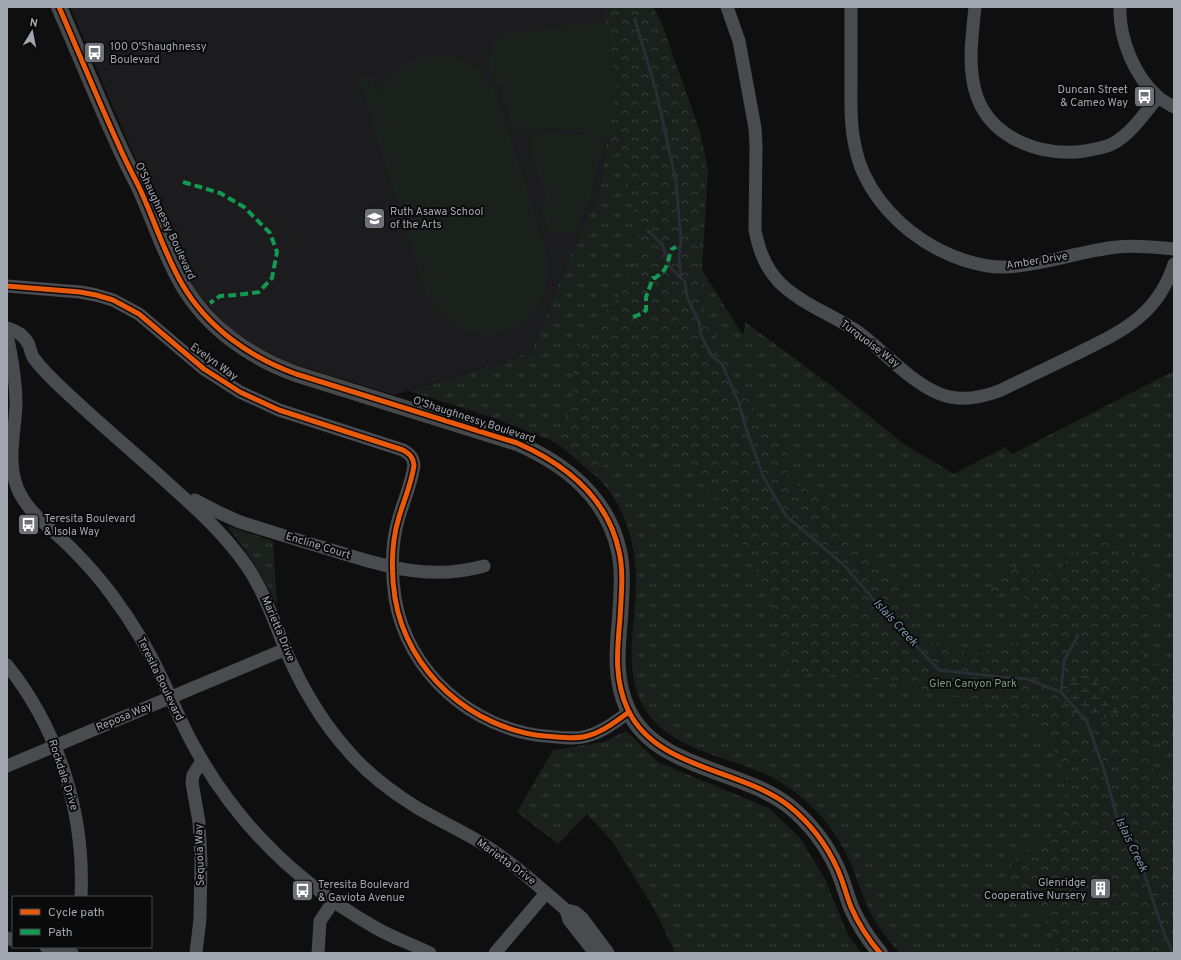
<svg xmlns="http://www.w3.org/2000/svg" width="1181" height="960" font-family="Overpass,sans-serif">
	<defs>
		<pattern id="grass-tufts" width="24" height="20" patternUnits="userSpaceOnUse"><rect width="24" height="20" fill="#1a201b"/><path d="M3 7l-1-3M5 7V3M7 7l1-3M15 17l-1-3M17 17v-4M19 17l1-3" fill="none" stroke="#383d3a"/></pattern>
		<pattern id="forest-crowns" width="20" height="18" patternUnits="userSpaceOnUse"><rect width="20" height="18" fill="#1a201b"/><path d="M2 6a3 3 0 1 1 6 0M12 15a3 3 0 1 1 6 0" fill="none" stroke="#383d3a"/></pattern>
		<pattern id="wetland-marsh" width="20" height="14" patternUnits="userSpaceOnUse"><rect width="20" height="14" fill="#1a201b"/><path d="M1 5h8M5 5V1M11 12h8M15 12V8" fill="none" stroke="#383d3a"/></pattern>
	</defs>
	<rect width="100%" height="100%" fill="#0f0f10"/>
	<path fill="#1c1c1e" d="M70 7H603L617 84 598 196 565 267 532 352 394 395 287 362 251 345 229 328 196 292 182 269 169 241 149 188 131 149Z"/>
	<g fill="url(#grass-tufts)">
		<path d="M603 7H653L661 22 700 132 708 169 702 270 741 332 744 334 745 322 828 383 904 444 954 474 1005 447 1012 454 1174 371V953H900L899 952C887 939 878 927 870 912 862 896 857 878 850 862 836 829 811 801 780 782 739 757 675 754 647 712 625 680 632 640 635 603 639 560 631 513 600 480 593 473 585 467 578 461 572 456 566 449 559 445 551 439 539 436 529 432 490 415 449 404 408 391L532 352 565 267 598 196 617 84Z"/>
		<path d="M227 526 273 541 277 606C264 577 247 551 227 526Z"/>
		<path d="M626 731 658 762 769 808 800 838 825 879 849 937 862 953H673L674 950 654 909 612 841 587 814 558 844 517 812 553 750 604 742Z"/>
	</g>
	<path fill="url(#forest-crowns)" fill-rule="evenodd" d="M603 7H653L661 22 700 132 706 163 701 173 698 236 701 253 700 270 705 317 719 341 733 378 745 387 749 400 764 427 788 455 787 479 835 505 832 516 853 540 899 587 895 601 930 644 948 640 960 650 972 656 1017 642 1037 640 1027 632 1037 617 1035 606 1021 595 990 591 995 575 1010 566 1055 576 1071 555 1101 541 1132 548 1159 592 1142 629 1144 664 1174 667V749L1169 751 1149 737V766L1157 773 1174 775V953H1051L1060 942 1036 907 1002 880 1020 853 1062 829 1066 773 1043 732 995 706 932 691 859 676 787 672 770 599 746 549 701 481 655 445 590 471 558 444 572 399 575 351 618 297 641 246 622 157 608 137 617 84ZM1080 675 1093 677 1119 712Z"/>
	<path fill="url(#wetland-marsh)" d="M1080 675 1093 677 1120 712 1083 727 1064 702 1068 685Z"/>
	<g fill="#1a201b">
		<path d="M605 21 617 84 608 137 596 134 603 142 591 196 573 232 563 234 548 231 541 211 546 197 532 156V133L543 132 594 134 554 128 531 130 515 136 501 91 490 70 488 59 495 35Z"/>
		<path d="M437 55C466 57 485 68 497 95L547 253C560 339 460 366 425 291L358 77 370 73 378 95C393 68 406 58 437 55Z"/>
	</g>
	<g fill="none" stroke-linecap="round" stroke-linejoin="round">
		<g stroke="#282e34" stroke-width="3">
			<path d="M635 19 656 91 676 181 681 240 679 257 681 277"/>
			<path d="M648 231 662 244 670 267 685 282 687 297 699 322 701 335 711 355 722 364 739 403 746 428 763 476 786 516 844 565 886 614 939 670 992 676 1027 679 1061 692 1087 722 1104 770 1120 828 1143 870 1165 936 1173 953"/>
			<path d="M1061 692 1064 661 1078 635"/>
		</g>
		<g stroke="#4a4b4e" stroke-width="13">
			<path d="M727 7 739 41 755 128 756 145 755 230C759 250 765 267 779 282 801 304 833 315 858 332 884 351 911 383 940 394 960 402 980 398 999 391 1024 379 1049 367 1074 355 1120 332 1157 317 1174 264"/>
			<path d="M851 7C851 31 851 55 851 80 851 102 850 124 855 146 862 185 891 220 924 241 947 256 979 268 1007 267 1044 265 1080 251 1117 247 1136 245 1155 247 1174 249"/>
			<path d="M975 7C972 37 967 68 977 97 993 140 1043 157 1085 151 1094 149 1104 148 1112 144 1131 134 1145 113 1158 97"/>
			<path d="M1120 7C1119 38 1134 76 1158 97 1163 101 1169 104 1174 107"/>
			<path d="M7 286 80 292 96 295 113 300 139 314 204 369 240 392 279 410 403 450C410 454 413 457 414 465 412 482 404 500 399 517 391 543 391 571 395 598 407 672 472 729 545 736 559 737 574 740 587 736 603 732 616 721 629 712"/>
			<path d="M7 328C17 331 24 335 29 345 30 349 31 353 33 357 42 370 55 382 67 393 101 425 137 455 172 487 199 511 225 535 246 565 264 591 274 621 286 651 302 688 322 722 349 752 368 774 392 792 416 807 436 819 458 829 478 841 510 860 537 885 566 910L569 920 595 953"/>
			<path d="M7 335C12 358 16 381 16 405 15 430 8 456 15 481 23 511 52 528 73 550 87 564 100 579 112 595 132 622 150 652 164 683 174 705 183 727 195 748 238 826 298 884 376 928 393 938 412 944 430 953"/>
			<path d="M195 500 220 513 240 522C269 531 297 540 325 548 380 565 427 582 484 566"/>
			<path d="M7 665C59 730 85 814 81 897"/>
			<path d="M7 766 286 649"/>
			<path d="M566 910 575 912 582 918 608 953"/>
			<path d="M7 938 13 940"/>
			<path d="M46 947 72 953"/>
			<path d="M196 953 200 919 201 862 199 822 192 783 193 775 202 761"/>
			<path d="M318 953 320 921 333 902"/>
			<path d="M495 953 546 893"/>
		</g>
		<path stroke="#47484a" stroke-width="16" d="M59 7C79 53 98 100 119 146 125 160 132 173 139 187 154 219 164 253 182 284 207 327 249 357 296 374L517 443C565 464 607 496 619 551 624 573 621 596 620 619 617 651 614 680 628 710 657 770 740 768 789 806 810 823 826 844 837 868 843 881 846 894 851 907 858 923 868 939 880 953"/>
		<g stroke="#139951" stroke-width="4" stroke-dasharray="8 4" stroke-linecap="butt">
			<path d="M183 182 220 193 244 207 270 233 277 252 272 278 259 292 237 295 220 296 210 303"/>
			<path d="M633 317 643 313 646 310V297L653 278H655C670 268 666 263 672 249L676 247"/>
		</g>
		<defs>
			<g id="cycleway">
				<path d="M59 7C79 53 98 100 119 146 125 160 132 173 139 187 154 219 164 253 182 284 207 327 249 357 296 374L517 443C565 464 607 496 619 551 624 573 621 596 620 619 617 651 614 680 628 710 657 770 740 768 789 806 810 823 826 844 837 868 843 881 846 894 851 907 858 923 868 939 880 953"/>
				<path d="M7 286 80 292 96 295 113 300 139 314 204 369 240 392 279 410 403 450C410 454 413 457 414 465 412 482 404 500 399 517 391 543 391 571 395 598 407 672 472 729 545 736 559 737 574 740 587 736 603 732 616 721 629 712"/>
			</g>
		</defs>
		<use href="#cycleway" stroke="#0a0a0b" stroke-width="8"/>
		<use href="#cycleway" stroke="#e8590c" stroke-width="5"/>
	</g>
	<defs>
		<symbol id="bus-square" viewBox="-11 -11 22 22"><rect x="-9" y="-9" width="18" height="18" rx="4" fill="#6e7178" stroke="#0a0a0b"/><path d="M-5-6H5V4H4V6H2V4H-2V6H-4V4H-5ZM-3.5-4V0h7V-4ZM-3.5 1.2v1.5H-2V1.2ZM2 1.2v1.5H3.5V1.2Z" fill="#fff"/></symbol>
		<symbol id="school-square" viewBox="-11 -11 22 22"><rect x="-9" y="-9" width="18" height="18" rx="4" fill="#6e7178" stroke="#0a0a0b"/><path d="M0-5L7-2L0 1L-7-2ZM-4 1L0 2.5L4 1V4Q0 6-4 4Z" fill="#fff"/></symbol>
		<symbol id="building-square" viewBox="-11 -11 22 22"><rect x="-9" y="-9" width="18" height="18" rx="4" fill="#6e7178" stroke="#0a0a0b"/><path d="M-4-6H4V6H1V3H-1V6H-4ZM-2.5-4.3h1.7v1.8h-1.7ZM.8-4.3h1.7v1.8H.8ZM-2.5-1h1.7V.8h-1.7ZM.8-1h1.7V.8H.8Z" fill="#fff"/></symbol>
	</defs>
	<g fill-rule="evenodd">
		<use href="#bus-square" x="82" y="40" width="25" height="25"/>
		<use href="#bus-square" x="1132" y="84" width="25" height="25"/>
		<use href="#school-square" x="362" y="206" width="25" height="25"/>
		<use href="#bus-square" x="16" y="512" width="25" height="25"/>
		<use href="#building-square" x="1088" y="876" width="25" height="25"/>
		<use href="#bus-square" x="290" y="878" width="25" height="25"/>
	</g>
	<g text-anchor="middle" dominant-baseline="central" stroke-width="4" stroke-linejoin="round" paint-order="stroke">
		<g font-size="11" fill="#a1a6b0" stroke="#0a0a0b" text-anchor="start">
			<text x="110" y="47">100 O'Shaughnessy<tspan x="110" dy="13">Boulevard</tspan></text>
			<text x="1128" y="90" text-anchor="end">Duncan Street<tspan x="1128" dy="13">&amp; Cameo Way</tspan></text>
			<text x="390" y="212">Ruth Asawa School<tspan x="390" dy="13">of the Arts</tspan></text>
			<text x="44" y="519">Teresita Boulevard<tspan x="44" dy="13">&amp; Isola Way</tspan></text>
			<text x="1086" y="883" text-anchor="end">Glenridge<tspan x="1086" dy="13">Cooperative Nursery</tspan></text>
			<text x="318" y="885">Teresita Boulevard<tspan x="318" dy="13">&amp; Gaviota Avenue</tspan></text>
		</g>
		<g font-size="11" fill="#a1a6b0" stroke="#0a0a0b">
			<text transform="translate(165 221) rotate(65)">O'Shaughnessy Boulevard</text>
			<text transform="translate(1037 261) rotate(-9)">Amber Drive</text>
			<text transform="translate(870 344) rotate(37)">Turquoise Way</text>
			<text transform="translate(214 362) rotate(36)">Evelyn Way</text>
			<text transform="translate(474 420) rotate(18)">O'Shaughnessy Boulevard</text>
			<text transform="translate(318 546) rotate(17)">Encline Court</text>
			<text transform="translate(278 629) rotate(67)">Marietta Drive</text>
			<text transform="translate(160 679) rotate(64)">Teresita Boulevard</text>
			<text transform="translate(124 717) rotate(-23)">Reposa Way</text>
			<text transform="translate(63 775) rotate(72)">Rockdale Drive</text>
			<text transform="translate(200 855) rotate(-92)">Sequoia Way</text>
			<text transform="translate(506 862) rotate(36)">Marietta Drive</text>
		</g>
		<g font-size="11" fill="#799a7b" stroke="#0a0a0b">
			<text x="973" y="684">Glen Canyon Park</text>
		</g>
		<g font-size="12" font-style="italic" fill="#7a94aa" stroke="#0a0a0b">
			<text transform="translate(895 623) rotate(47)">Islais Creek</text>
			<text transform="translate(1131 845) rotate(64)">Islais Creek</text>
		</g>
	</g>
	<rect width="1181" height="960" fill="none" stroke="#a1a6b0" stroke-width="16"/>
	<rect x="12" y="896" width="140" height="52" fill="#0a0a0b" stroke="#46484d"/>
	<rect x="20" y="909" width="20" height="6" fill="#e8590c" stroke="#46484d"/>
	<text x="48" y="916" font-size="12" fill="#a1a6b0">Cycle path</text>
	<rect x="20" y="929" width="20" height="6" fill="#139951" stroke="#46484d"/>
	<text x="48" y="936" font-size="12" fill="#a1a6b0">Path</text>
	<g transform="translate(32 32) rotate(10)" stroke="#0a0a0b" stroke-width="3" paint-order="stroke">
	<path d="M0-3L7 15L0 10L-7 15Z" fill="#a1a6b0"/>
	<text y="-6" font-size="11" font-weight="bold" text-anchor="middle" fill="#a1a6b0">N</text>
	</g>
</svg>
